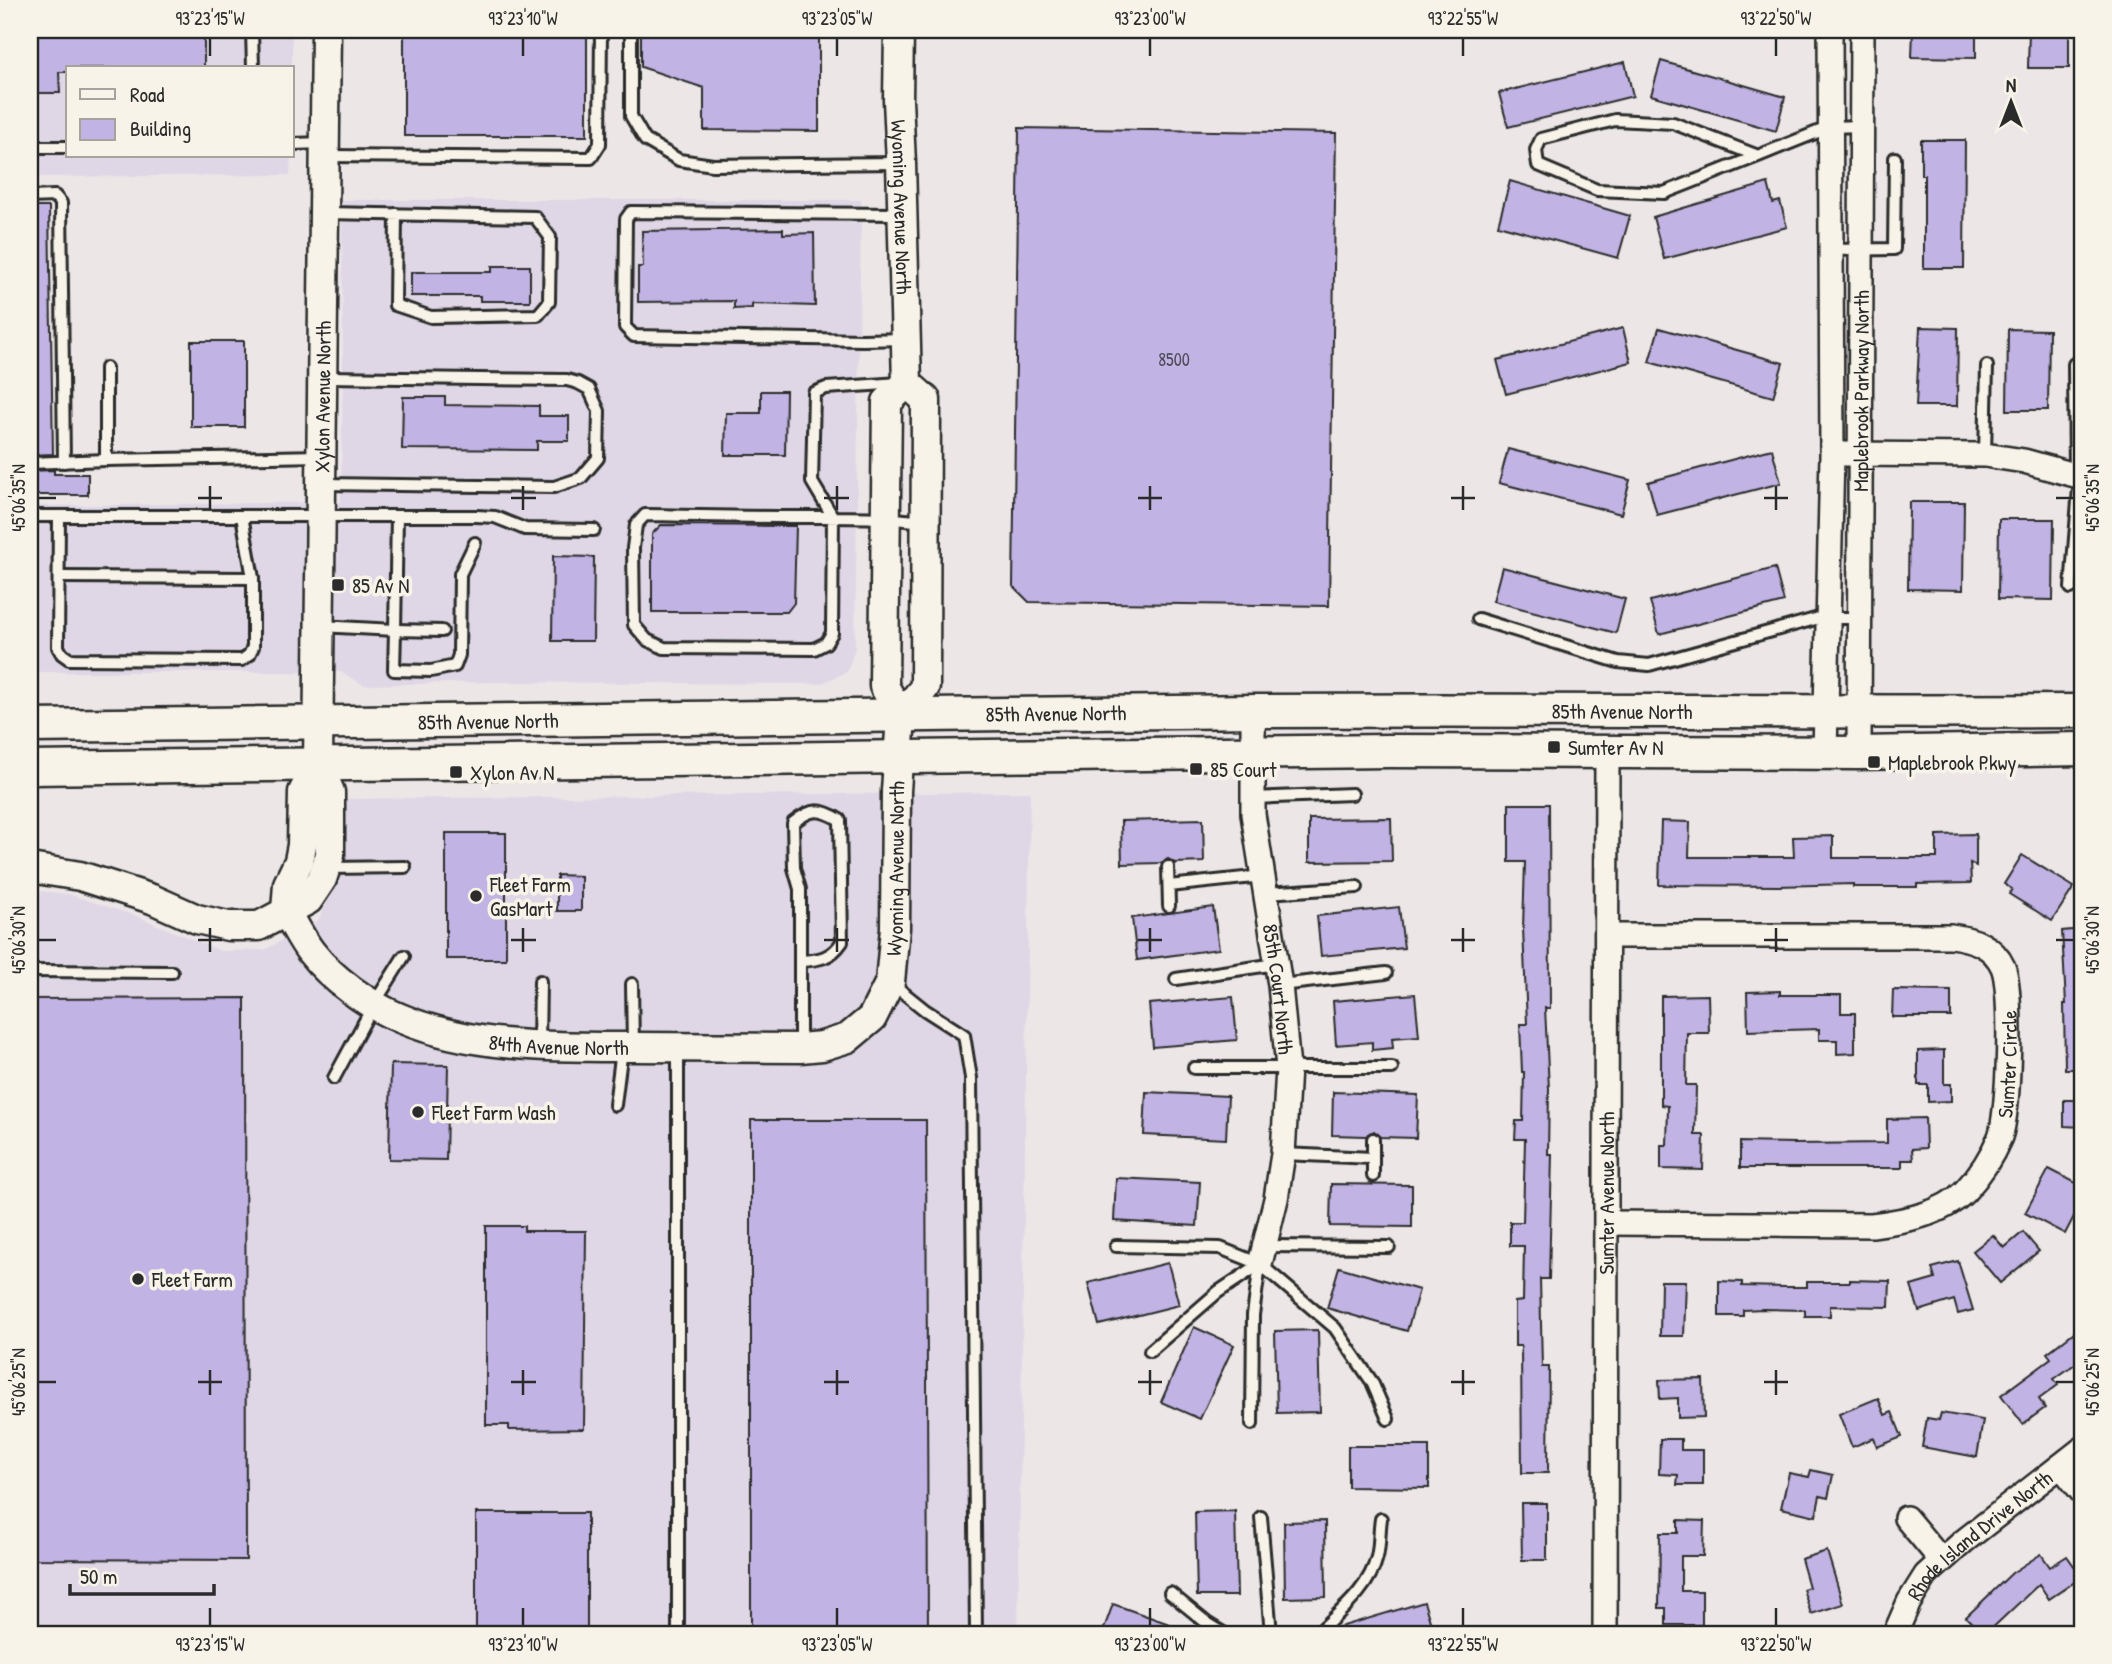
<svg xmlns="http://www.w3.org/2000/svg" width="2112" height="1664" font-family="'Patrick Hand',sans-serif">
	<rect width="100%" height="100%" fill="#ece6e7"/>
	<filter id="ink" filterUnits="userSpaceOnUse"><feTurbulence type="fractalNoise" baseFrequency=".0143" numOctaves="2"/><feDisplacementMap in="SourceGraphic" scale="14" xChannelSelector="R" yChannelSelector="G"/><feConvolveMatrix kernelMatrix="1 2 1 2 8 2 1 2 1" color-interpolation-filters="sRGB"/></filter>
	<g filter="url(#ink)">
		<g fill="#dfd7e6">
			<path d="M30 30H292V68H68V156H291L290 175 30 177Z"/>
			<path d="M342 200H861L855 648 847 672 820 684 495 682 364 685 341 672H30V506L341 502 343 368Z"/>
			<path d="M1030 792 1018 1634H30V890L68 894 136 916 221 951 265 950 318 920 335 886 345 845 344 799Z"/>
		</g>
		<g fill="#c1b3e4" stroke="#2b2b2b" stroke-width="2">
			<path d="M30 30H204V68H68V72H59L60 93H30Z"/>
			<path d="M641 30H819V131L704 130V88L641 67Z"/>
			<path d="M1913 30H1976V58L1912 57Z"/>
			<path d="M2029 30H2069V68H2028Z"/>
			<rect x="404" y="33" width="183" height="103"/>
			<path d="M1661 61 1785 97 1776 131 1651 95Z"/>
			<path d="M1625 62 1633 96 1508 127 1499 93Z"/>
			<path d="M1019 128 1336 133 1329 606 1029 602 1013 586Z"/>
			<path d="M1921 140H1965L1964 268H1924V175H1921Z"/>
			<path d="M1510 181 1630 216 1618 258 1498 225Z"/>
			<path d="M1768 183 1773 203 1780 201 1787 227 1664 259 1653 217Z"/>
			<path d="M30 207H49L53 454 30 455Z"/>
			<path d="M783 229V234L814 233 815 306 752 304V308L734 309V301L638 302V267H643L642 231Z"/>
			<path d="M492 266H530V301H480V296H411V272H492Z"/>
			<path d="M1920 327 1958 328 1957 406H1916Z"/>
			<path d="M1623 328 1631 362 1506 394 1497 360Z"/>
			<path d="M1659 328 1783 363 1773 397 1649 362Z"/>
			<path d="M2008 329 2049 330 2048 410H2007Z"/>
			<rect x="191" y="341" width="53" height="86"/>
			<path d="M761 391H786L785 455H725L726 413H761Z"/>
			<path d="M403 397H445V405L539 406V416H569V441H537V450L402 449Z"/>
			<path d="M1508 449 1630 480 1621 514 1499 483Z"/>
			<path d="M1772 449 1781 483 1657 515 1648 482Z"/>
			<path d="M54 470V474H88V495H30V471Z"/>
			<path d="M1909 502H1964L1963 590 1908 589Z"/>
			<path d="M1999 519H2054L2053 600 1998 599Z"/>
			<path d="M661 525 796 526 794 603 787 612H652V534Z"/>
			<path d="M553 556 594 557 593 641H552Z"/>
			<path d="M1502 567 1625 599 1616 633 1493 601Z"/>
			<path d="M1775 568 1784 602 1659 634 1650 601Z"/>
			<path d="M1509 804H1549L1550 1008H1545L1549 1089 1548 1154H1552L1549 1279H1540L1542 1367H1549L1548 1473H1522L1521 1346H1515V1302L1523 1301 1524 1246H1510V1222H1523L1525 1139H1515L1516 1121H1523L1524 1072H1522L1520 1024H1527L1523 928 1525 862H1509Z"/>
			<path d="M1391 818 1392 861 1309 862V819Z"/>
			<path d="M1203 819 1204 862 1175 863 1168 859 1161 863 1122 864 1121 821Z"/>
			<path d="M1661 821 1690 822 1689 857H1794L1793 837 1833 836V858H1937V835L1976 834V866L1970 863 1971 883 1917 884V887H1853V884L1778 886 1659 885Z"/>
			<rect x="446" y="833" width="60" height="126"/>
			<path d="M2022 855 2074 887 2052 921 2009 894 2012 889 2004 884Z"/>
			<path d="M557 875 581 876V911H557Z"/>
			<path d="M1213 907 1219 949 1137 960 1132 918Z"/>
			<path d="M1399 907 1404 948 1321 956 1317 916Z"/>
			<path d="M2082 929V1069H2065L2064 1004H2066L2062 931Z"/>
			<path d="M1893 990 1951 991V1017H1892Z"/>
			<path d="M1780 991V995H1841V1013H1855V1053L1837 1054V1040H1819V1029L1748 1031 1747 992Z"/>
			<path d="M1415 994 1419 1036 1392 1038 1393 1048 1372 1050V1042L1336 1045 1333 1001Z"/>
			<path d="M1708 995 1709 1033H1687L1686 1085H1696L1695 1135H1704L1703 1170 1661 1169V1145H1667L1668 1106 1661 1105V996Z"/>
			<path d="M1233 997 1237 1040 1153 1047 1149 1004Z"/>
			<path d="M245 998 246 1560 30 1559V999Z"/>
			<path d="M1944 1050V1084H1951V1101L1928 1102V1085H1918V1051Z"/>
			<path d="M391 1064 448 1065 446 1160 389 1159Z"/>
			<path d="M1146 1092 1228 1096 1226 1139 1144 1135Z"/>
			<path d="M1333 1092 1418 1095 1416 1138 1380 1137 1374 1131 1366 1136 1332 1135Z"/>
			<path d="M2064 1100H2082V1127L2064 1126Z"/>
			<path d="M1925 1118 1926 1148 1912 1149 1913 1160H1902V1168H1740V1142L1794 1143V1144L1887 1143V1119Z"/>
			<path d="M751 1120H926L928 1634H751Z"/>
			<path d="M2049 1169 2082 1186V1201L2065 1234 2025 1213Z"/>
			<path d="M1116 1178 1200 1182 1197 1226 1114 1221Z"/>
			<path d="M1331 1184 1412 1185V1227L1330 1226Z"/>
			<path d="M486 1226H524V1231H586L584 1429 509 1430V1425H486Z"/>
			<path d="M2023 1232 2039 1251 2000 1283 1973 1251 1993 1235 2004 1248Z"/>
			<path d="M1958 1261 1973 1310 1958 1314 1954 1300 1919 1311 1911 1286 1935 1279 1932 1268Z"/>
			<path d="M1168 1263 1179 1305 1099 1325 1088 1283Z"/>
			<path d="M1339 1267 1419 1290 1407 1331 1327 1308Z"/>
			<path d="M1850 1280 1890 1281 1889 1307 1830 1306V1316H1805V1310L1763 1309 1743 1310V1316H1719V1281L1742 1282V1286L1786 1287H1807V1282H1850Z"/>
			<path d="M1661 1281H1686L1684 1336H1660Z"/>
			<path d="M2082 1326V1359L2054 1379 2058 1385 2039 1399 2045 1408 2023 1424 2001 1395 2051 1358 2047 1353Z"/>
			<path d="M1194 1327 1234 1345 1200 1419 1161 1402Z"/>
			<path d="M1318 1330 1320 1412 1277 1413 1275 1331Z"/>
			<path d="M1703 1379 1704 1417 1678 1418V1398L1660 1399 1659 1380Z"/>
			<path d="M1878 1398 1885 1415 1892 1412 1902 1437 1877 1447 1874 1438 1852 1447 1839 1414Z"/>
			<path d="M1941 1413 1983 1420 1977 1457 1922 1447 1927 1418 1939 1420Z"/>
			<path d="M1660 1439H1681V1450H1703V1485H1677L1678 1475 1659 1474Z"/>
			<path d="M1348 1446H1429V1488L1348 1487Z"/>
			<path d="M1811 1470 1833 1475 1828 1498 1820 1496 1816 1516 1781 1508 1789 1473 1809 1477Z"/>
			<path d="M1521 1503H1547V1560H1522Z"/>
			<path d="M1235 1511 1237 1596H1197L1195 1512Z"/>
			<rect x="476" y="1513" width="111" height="121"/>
			<path d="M1678 1520 1704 1521 1703 1556H1681V1591H1702V1625H1666V1608H1659L1660 1533H1678Z"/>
			<path d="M1325 1521 1326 1597 1285 1598 1284 1522Z"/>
			<path d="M1827 1551 1843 1604 1811 1614 1803 1589 1809 1587 1801 1559Z"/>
			<path d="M2041 1554 2050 1567 2067 1556 2082 1577 2049 1599 2039 1584 1986 1634H1982L1966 1617 2012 1573Z"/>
			<path d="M1424 1602 1434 1634H1330L1333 1629Z"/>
			<path d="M1113 1604 1192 1632V1634H1102Z"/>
		</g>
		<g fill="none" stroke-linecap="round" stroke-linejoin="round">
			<defs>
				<g id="service">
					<path d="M252 30 253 68"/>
					<path d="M631 30V116L645 140 679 160 713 165 900 163"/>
					<path d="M292 144 324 143"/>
					<path d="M30 147H68"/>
					<path d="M325 156 591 158 600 144 601 30"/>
					<path d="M1758 156 1664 193 1597 190 1538 165 1536 150 1541 139 1615 120 1673 123 1758 156 1830 127 1862 126"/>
					<path d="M30 197 55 196 61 203 64 462"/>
					<path d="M326 213 535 217 550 237 549 302 538 315 431 317 395 305 396 214"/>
					<path d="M901 214 631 212 626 219 625 327 634 336 863 340 905 339"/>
					<path d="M1832 250 1894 249 1895 158"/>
					<path d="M2074 364 2075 475"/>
					<path d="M106 368V460L320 456"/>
					<path d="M900 383 826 388 814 393 812 482 833 517 832 633 826 643 814 649 664 648 647 640 634 625 633 548 636 525 645 515C696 516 747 517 798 517 840 517 881 516 923 522"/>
					<path d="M1985 455 1987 366"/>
					<path d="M30 463 106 460"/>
					<path d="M322 484 554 487 581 478 598 458 599 411 589 389 578 383 567 380 325 377"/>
					<path d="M30 516H476L495 517 525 529 594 530"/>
					<path d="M59 516 58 647 62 654 69 659 242 660 249 655 253 647V578L242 516"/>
					<path d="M60 577 253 578"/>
					<path d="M2071 588 2080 476"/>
					<path d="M1478 619 1618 662 1649 665 1819 618H1858"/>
					<path d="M320 626 395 630 397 516"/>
					<path d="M442 631 395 630 394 670 431 671 455 666 459 655 460 574 475 543"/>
					<path d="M1252 798 1352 794"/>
					<path d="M1168 867 1169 906"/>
					<path d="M328 868 405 867"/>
					<path d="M1169 886 1263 876"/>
					<path d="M1266 893 1357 887"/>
					<path d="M800 961C820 960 831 958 842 942L840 820C820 808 811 808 793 823L794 868 800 889V1046"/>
					<path d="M30 971 172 972"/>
					<path d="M1176 979 1276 964"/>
					<path d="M890 982 925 1010 964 1035 971 1078 976 1634"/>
					<path d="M632 984 633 1045"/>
					<path d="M1280 985 1386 973"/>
					<path d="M539 1045 540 981"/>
					<path d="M678 1047V1634"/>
					<path d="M1194 1068H1392"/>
					<path d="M334 1078 374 1004 404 956"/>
					<path d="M615 1105 622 1049"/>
					<path d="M1373 1139V1176"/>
					<path d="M1283 1154 1373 1158"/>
					<path d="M1116 1246 1220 1248 1260 1264 1335 1328 1372 1382 1388 1419"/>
					<path d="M1265 1246 1389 1247"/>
					<path d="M1150 1351 1218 1292 1260 1264"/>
					<path d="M1252 1424 1253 1315 1260 1264"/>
					<path d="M1261 1517 1271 1634"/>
					<path d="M1170 1593 1207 1623 1225 1634"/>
					<path d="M1317 1634C1339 1612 1369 1590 1377 1557 1380 1545 1379 1531 1381 1519"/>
				</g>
				<g id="minor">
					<path d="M1845 454 1985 455 2024 461 2082 477"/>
					<path id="s1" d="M1253 711V814L1280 985 1288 1068 1283 1154 1276 1199 1260 1264"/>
					<path d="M1825 753 1832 455 1830 30"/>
					<path id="s2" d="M1859 753 1862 30"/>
					<path id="s3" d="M1607 1223 1872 1225C1903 1221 1942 1215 1965 1191 1979 1176 1992 1156 2000 1137 2009 1112 2013 991 2003 967 1993 945 1973 939 1951 936H1607"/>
					<path d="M2061 1466 2082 1492"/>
					<path d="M1906 1518 1941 1560"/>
					<path id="s4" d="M1605 1634 1607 750"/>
					<path id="s5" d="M1895 1634 1909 1602 1926 1575 1964 1541 2082 1449"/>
				</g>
				<g id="tertiary">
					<path id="s6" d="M899 30 898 100 901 163 907 383 926 400 925 687 901 716"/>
					<path id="s7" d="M30 868 80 876 152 899 197 919 228 926H259L308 900 322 879 330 855V792L318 764 326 30"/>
					<path id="s8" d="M286 911C294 924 301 939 311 952 332 979 368 1005 400 1018 472 1049 558 1047 636 1047 691 1047 745 1048 800 1048L822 1046 848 1038 872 1018 890 982 895 928 896 791 901 716 884 686 887 402 907 383"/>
					<path d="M286 911 288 884 299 861 302 845 303 792 318 764"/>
				</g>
				<g id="secondary">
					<path id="s9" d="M30 726C439 723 848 714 1257 711 1532 709 1807 713 2082 711"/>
					<path d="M30 768 1388 751 1859 753 2082 749"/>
				</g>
			</defs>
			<use href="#service" stroke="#2b2b2b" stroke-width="16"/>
			<use href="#minor" stroke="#2b2b2b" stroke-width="28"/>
			<use href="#tertiary" stroke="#2b2b2b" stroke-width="33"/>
			<use href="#secondary" stroke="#2b2b2b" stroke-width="37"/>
			<use href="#service" stroke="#f7f3e8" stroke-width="10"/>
			<use href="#minor" stroke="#f7f3e8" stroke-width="23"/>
			<use href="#tertiary" stroke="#f7f3e8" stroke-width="28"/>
			<use href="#secondary" stroke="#f7f3e8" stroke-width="32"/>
		</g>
	</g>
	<path fill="none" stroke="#2b2b2b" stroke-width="2.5" d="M210 38V56M523 38V56M837 38V56M1150 38V56M1463 38V56M1776 38V56M210 486V510M523 486V510M837 486V510M1150 486V510M1463 486V510M1776 486V510M38 498H56M198 498H222M511 498H536M824 498H849M1138 498H1162M1451 498H1475M1764 498H1788M2056 498H2074M210 928V952M523 928V952M837 928V952M1150 928V952M1463 928V952M1776 928V952M38 940H56M198 940H222M511 940H536M824 940H849M1138 940H1162M1451 940H1475M1764 940H1788M2056 940H2074M210 1370V1395M523 1370V1395M837 1370V1395M1150 1370V1395M1463 1370V1395M1776 1370V1395M38 1382H56M198 1382H222M511 1382H536M824 1382H849M1138 1382H1162M1451 1382H1475M1764 1382H1788M2056 1382H2074M210 1608V1626M523 1608V1626M837 1608V1626M1150 1608V1626M1463 1608V1626M1776 1608V1626"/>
	<g fill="#2b2b2b" stroke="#f7f3e8" stroke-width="2.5">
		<rect x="331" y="578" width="14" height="14" rx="3.5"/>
		<rect x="1547" y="740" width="14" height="14" rx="3.5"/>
		<rect x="1867" y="755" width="14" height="14" rx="3.5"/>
		<rect x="1189" y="762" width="14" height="14" rx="3.5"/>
		<rect x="449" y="765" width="14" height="14" rx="3.5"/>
		<circle cx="476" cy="896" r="7"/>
		<circle cx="418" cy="1112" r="7"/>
		<circle cx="138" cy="1279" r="7"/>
	</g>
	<g text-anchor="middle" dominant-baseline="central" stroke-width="7" stroke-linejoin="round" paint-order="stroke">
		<g font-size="18" fill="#504d59">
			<text x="1174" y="359">8500</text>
		</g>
		<g font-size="21" fill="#2b2b2b" stroke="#f7f3e8">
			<text stroke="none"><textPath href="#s6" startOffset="177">Wyoming Avenue North</textPath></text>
			<text stroke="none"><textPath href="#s2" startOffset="362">Maplebrook Parkway North</textPath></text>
			<text stroke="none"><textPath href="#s7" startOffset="805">Xylon Avenue North</textPath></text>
			<text stroke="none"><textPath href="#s9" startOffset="1592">85th Avenue North</textPath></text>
			<text stroke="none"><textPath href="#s9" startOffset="1026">85th Avenue North</textPath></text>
			<text stroke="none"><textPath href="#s9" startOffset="458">85th Avenue North</textPath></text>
			<text stroke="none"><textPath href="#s8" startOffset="798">Wyoming Avenue North</textPath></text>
			<text stroke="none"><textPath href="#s1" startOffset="280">85th Court North</textPath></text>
			<text stroke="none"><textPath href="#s8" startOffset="322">84th Avenue North</textPath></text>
			<text stroke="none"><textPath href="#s3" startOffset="504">Sumter Circle</textPath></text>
			<text stroke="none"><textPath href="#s4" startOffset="441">Sumter Avenue North</textPath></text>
			<text stroke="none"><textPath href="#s5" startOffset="133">Rhode Island Drive North</textPath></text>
		</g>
		<g font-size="21" fill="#2b2b2b" stroke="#f7f3e8" text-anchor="start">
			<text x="352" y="585">85 Av N</text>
			<text x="1568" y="747">Sumter Av N</text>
			<text x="1888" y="762">Maplebrook Pkwy</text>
			<text x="1210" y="769">85 Court</text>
			<text x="470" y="772">Xylon Av N</text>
			<text x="490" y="884">Fleet Farm<tspan x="490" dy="24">GasMart</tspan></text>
			<text x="432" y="1112">Fleet Farm Wash</text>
			<text x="152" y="1279">Fleet Farm</text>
		</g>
	</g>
	<rect width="2112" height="1664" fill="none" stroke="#f7f3e8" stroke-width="77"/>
	<rect x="66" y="66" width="228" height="91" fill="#f7f3e8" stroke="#a5a39c" stroke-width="2"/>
	<rect x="80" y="89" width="35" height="10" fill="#f7f3e8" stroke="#a5a39c" stroke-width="2"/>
	<text x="130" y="102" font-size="21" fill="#2b2b2b">Road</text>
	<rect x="80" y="119" width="35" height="21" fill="#c1b3e4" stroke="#a5a39c" stroke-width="2"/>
	<text x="130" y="136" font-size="21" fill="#2b2b2b">Building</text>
	<g transform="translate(2011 102)" stroke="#f7f3e8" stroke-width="5" paint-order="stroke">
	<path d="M0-5L12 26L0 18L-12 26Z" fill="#2b2b2b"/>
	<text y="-10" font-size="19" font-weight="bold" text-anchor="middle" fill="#2b2b2b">N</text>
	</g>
	<path d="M70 1584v10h144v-10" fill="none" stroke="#2b2b2b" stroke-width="3.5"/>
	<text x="80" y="1584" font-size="21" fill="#2b2b2b" stroke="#f7f3e8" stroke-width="5" paint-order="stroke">50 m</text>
	<rect x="38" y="38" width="2036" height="1588" fill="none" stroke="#2b2b2b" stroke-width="2.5"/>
	<g font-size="18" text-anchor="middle" fill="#2b2b2b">
		<text x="210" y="25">93°23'15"W</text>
		<text x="523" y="25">93°23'10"W</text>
		<text x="837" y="25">93°23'05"W</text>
		<text x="1150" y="25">93°23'00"W</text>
		<text x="1463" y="25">93°22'55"W</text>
		<text x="1776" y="25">93°22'50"W</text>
		<text transform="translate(19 498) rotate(-90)" y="6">45°06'35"N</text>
		<text transform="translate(2093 498) rotate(-90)" y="6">45°06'35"N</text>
		<text transform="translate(19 940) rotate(-90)" y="6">45°06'30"N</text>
		<text transform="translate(2093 940) rotate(-90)" y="6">45°06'30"N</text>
		<text transform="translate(19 1382) rotate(-90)" y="6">45°06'25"N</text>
		<text transform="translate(2093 1382) rotate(-90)" y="6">45°06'25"N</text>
		<text x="210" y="1651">93°23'15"W</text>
		<text x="523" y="1651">93°23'10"W</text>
		<text x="837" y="1651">93°23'05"W</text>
		<text x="1150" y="1651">93°23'00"W</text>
		<text x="1463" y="1651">93°22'55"W</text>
		<text x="1776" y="1651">93°22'50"W</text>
	</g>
</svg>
